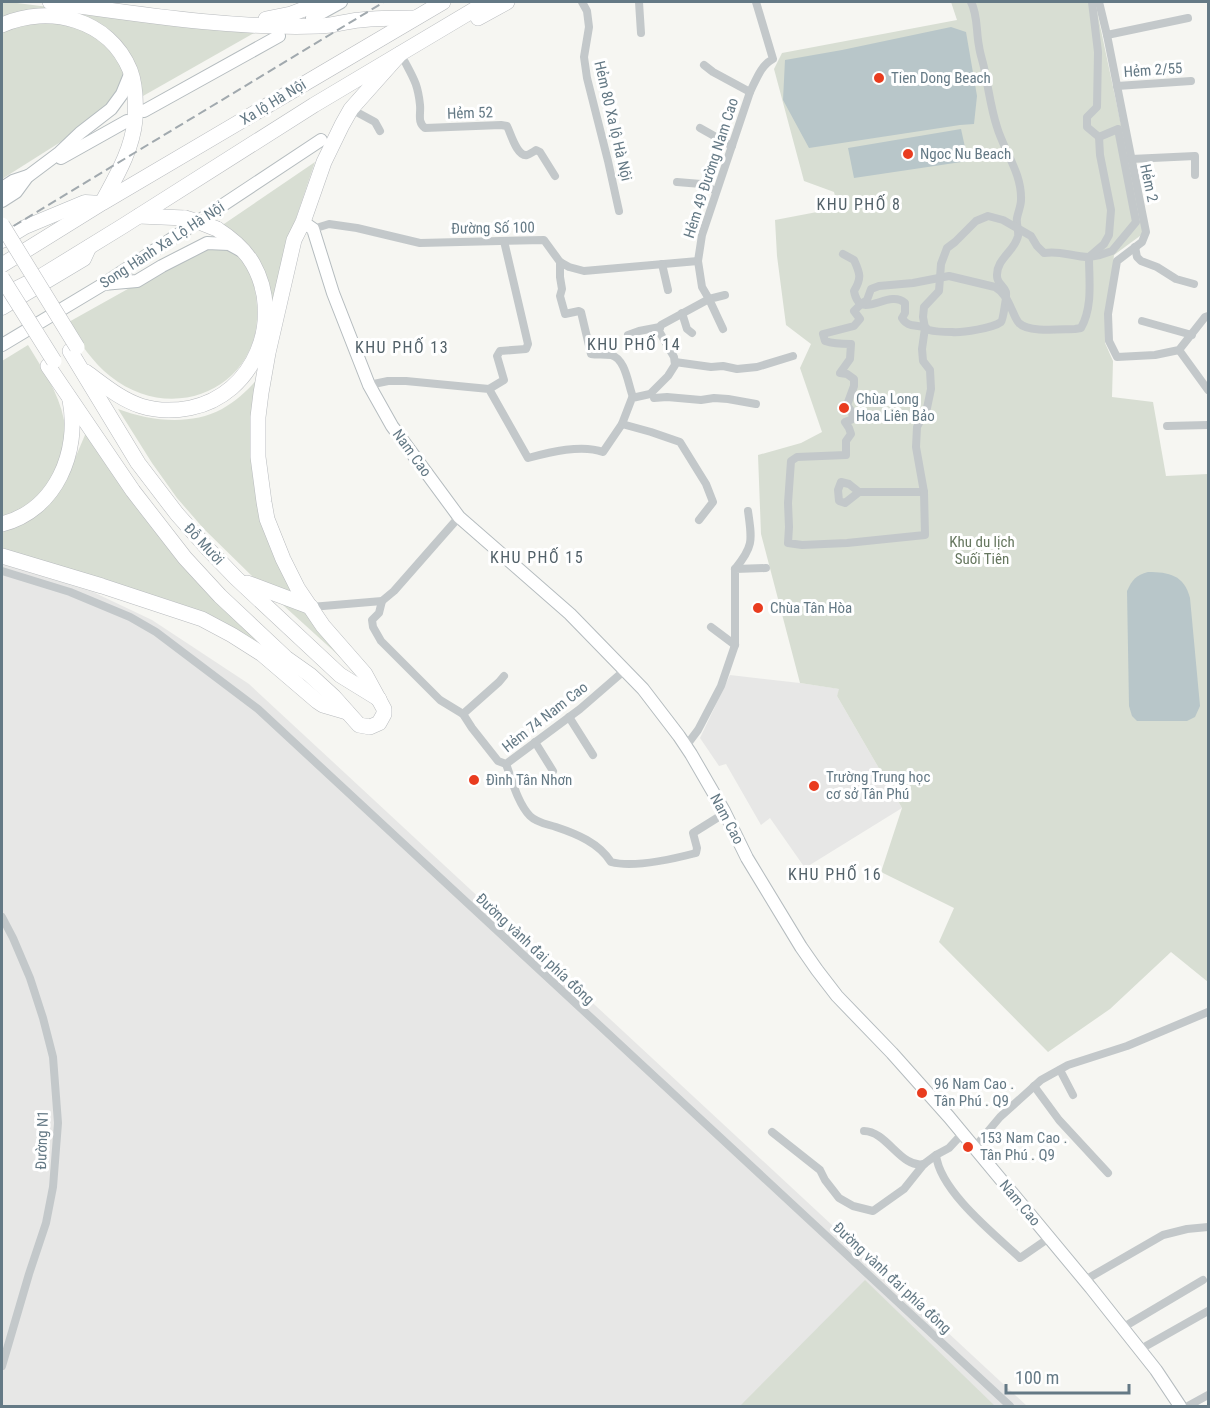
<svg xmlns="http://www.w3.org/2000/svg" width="1210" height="1408" font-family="'Roboto Condensed',sans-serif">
	<rect width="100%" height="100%" fill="#f6f6f2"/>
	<g fill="#e7e7e6">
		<path d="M2 564 93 592 152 620 249 684 1027 1406H2Z"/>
		<path d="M730 675 800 683 840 689 837 696 902 808 805 868 770 818 761 825 726 764 719 766 700 738Z"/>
	</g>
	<g fill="#d8ded3">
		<path d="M2 2H9L254 33 143 96 141 86 97 24 2 20Z"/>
		<path d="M951 2H1095L1144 233 1114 255 1105 343 1113 361 1112 397 1153 402 1166 476 1208 474V982L1171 952 1110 1009 1048 1052 939 942 954 908 881 872 902 808 837 696 839 689 800 683 761 534 758 455 801 443 822 432 800 368 811 344 786 325 777 256 775 220 838 208 834 192 804 181 774 69 782 53 957 20Z"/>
		<path d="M51 22 80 29 100 40 115 55 124 73 122 81 112 103 78 131 2 179V33C19 24 32 23 51 22Z"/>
		<path d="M315 162 293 227 274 315 271 300 221 226Z"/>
		<path d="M210 243C219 247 233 249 240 256 251 267 254 282 256 297 269 384 176 429 110 376 92 362 80 342 67 323Z"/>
		<path d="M28 345C42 368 59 393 64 420 70 452 49 491 22 508 16 512 8 515 2 518V361Z"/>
		<path d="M260 376 257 474 298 598 255 579 204 529 177 498 152 463 118 409C150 421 190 426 222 409 237 401 249 389 260 376Z"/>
		<path d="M88 434 274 654 216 620 172 601 2 551V531L11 528 28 520 67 477 85 435Z"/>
		<path d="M273 596 306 611 358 673Z"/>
		<path d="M865 1280 995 1406H740Z"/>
	</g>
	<g fill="#b8c6c9">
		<path d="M951 27 966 32 977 96 974 124 960 125 809 148 783 100 785 60 842 50Z"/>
		<path d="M961 129 968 161 854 178 848 148Z"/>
		<path d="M1148 572C1169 572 1184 575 1190 598L1200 706 1195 717 1187 721H1137L1132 716 1129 706 1127 591C1132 580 1136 575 1148 572Z"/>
	</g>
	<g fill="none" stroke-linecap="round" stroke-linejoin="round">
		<defs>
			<g id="secondary">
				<path d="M312 18 341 2"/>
				<path d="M144 111 279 36"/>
				<path d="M61 158 127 121"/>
				<path d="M2 188 13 181 28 176"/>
				<path d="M2 201 16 192 27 177 59 153 80 133 111 109 122 94 131 72"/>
				<path d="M303 222 313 229 333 293 369 385 392 426 459 517 570 614 643 689 679 736 691 754 724 811 747 858 801 947 817 970 837 996 892 1053 949 1117 1091 1288 1156 1370 1180 1406"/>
				<path d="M103 284 137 281 162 266 207 243 229 244 240 250"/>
				<path d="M2 345 102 285 321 140"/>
			</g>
			<g id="primary">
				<path d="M2 241 25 227 85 202 102 203"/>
				<path d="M2 308 84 259 90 246"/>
			</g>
			<g id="highway">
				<path d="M50 2C139 14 229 29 319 26 333 26 346 21 360 20 378 18 397 18 415 18"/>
				<path d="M478 18 507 2"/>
				<path d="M266 19 291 14 323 2"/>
				<path d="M2 25C49 4 109 19 130 70 136 86 136 104 135 120 132 150 117 175 103 201"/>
				<path d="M139 216 185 218"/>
				<path d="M2 265 102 203 443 2"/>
				<path d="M2 296 40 277 123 226 314 105 487 2"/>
				<path d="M70 351 138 463 177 514 209 550 236 578 340 675 379 699"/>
				<path d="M48 366 133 491 185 558 220 596 286 658 310 675 334 697 359 725 370 727 379 723 384 714V709L365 674 323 626 298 589 283 559 267 519 264 502 258 457V417L261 393 268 353 294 240 303 222 324 162 342 125 351 109 400 54"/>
				<path d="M86 372C104 385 120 399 141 406 157 411 174 411 190 408 255 395 284 319 253 264 244 248 231 238 217 229"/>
				<path d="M2 524C56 510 80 452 70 400"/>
				<path d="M2 556 102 586 202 619 232 635 262 654 317 701 323 705 347 712"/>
				<path d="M247 583 311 607"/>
			</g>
		</defs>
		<use href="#secondary" stroke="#b5bcbf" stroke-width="14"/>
		<use href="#primary" stroke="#b6bbbe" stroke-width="15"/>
		<use href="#highway" stroke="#b8bbbe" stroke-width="16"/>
		<g stroke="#c3c8ca" stroke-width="8">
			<path d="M582 2 587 11 589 27 584 57 587 78 608 161 619 211"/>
			<path d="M639 2 641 33"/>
			<path d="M1099 2 1107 35 1146 232 1142 242 1117 261 1108 314 1109 341 1117 357 1155 355 1179 350 1205 317 1208 316"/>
			<path d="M1107 35 1188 18"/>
			<path d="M405 62C414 79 418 85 420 105 421 114 417 122 425 128L501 125 507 126C511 134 517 157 527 155 530 154 533 152 536 150L540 152 555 176"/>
			<path d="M704 65 713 72 750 92"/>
			<path d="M1117 86 1191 81"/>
			<path d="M351 109 375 122 380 131"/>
			<path d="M700 128 732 146"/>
			<path d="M1131 159 1195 156V175"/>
			<path d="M677 182 701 184 716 191"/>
			<path d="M313 229 329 224 357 228 420 243 544 240 560 262 569 267 584 271 698 261"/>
			<path d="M1135 247 1137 257 1141 261 1157 267 1176 279 1194 284"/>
			<path d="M843 254 854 260C860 273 862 278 854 291 860 323 888 288 905 303V313L902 318C908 328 916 324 926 328 927 328 928 330 929 330 936 332 945 332 952 332 962 333 993 328 1001 322 1003 320 1007 294 1006 292 1003 285 997 283 997 276 996 259 1015 251 1018 236 1019 230 1016 224 1017 218 1018 212 1021 206 1021 200 1022 173 1004 151 997 127 991 109 989 91 985 73 984 64 980 55 979 46 976 32 978 15 971 2"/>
			<path d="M560 262V277L562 289 560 296 565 314 579 311 581 312 591 354C597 355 604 354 611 355 626 359 628 385 633 397"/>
			<path d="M662 264 668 290"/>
			<path d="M682 313 687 329 692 333"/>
			<path d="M1142 321 1192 335"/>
			<path d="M723 329 709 299 725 295"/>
			<path d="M628 335 639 331 660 327"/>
			<path d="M1179 350 1208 390"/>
			<path d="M675 362 711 367 723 366 737 369 757 367 793 356"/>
			<path d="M369 385 388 381H406L489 389 528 458C550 452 582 444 603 452L622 424 632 398 650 394 668 376 675 365 674 357 659 331 661 325 709 299 702 287 698 261 702 235 750 92C756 80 761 65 773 59L756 2"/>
			<path d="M489 389 504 380 497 356 500 351 526 349 528 344 504 241"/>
			<path d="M654 398 667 397 701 400 714 398 728 399 756 404"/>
			<path d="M622 424 651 432 680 442 706 484 713 502 699 520"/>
			<path d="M1167 426 1208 425"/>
			<path d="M859 492 845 503 839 501 838 490 841 482 849 484 859 492H924L925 535 847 543 802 545 788 543 789 527 788 503 791 461 797 457 846 455V441L851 434 849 428 845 422 853 419 852 412 847 405 854 386V379L847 374 840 373 850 359 851 344C842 344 834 344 825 341L823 334 854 326 860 319 854 311 861 304 867 300 871 289 879 286 913 283 949 276 995 287C1004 292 1008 301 1012 310 1014 314 1016 320 1019 323 1028 333 1062 329 1075 329L1081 328C1093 307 1089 280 1089 257L1100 255 1112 251 1136 222 1118 129 1099 137 1087 127V117L1097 107 1098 52 1092 2"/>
			<path d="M924 492 916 447 917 427 927 408 931 389 930 370 923 361 922 349 925 328 923 317 924 307 939 291 941 264 947 248 955 242 976 221 988 216 1003 220 1031 236 1037 246 1044 253C1061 250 1072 257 1089 257L1104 244 1109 235 1111 210 1100 155 1099 137"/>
			<path d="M735 569C754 546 752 540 748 511"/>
			<path d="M2 571 70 592 130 617 156 632 258 709 1010 1406"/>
			<path d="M382 601 379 613 372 620 373 627 381 641 440 700 463 714 472 728 498 761 506 764 580 709 625 670"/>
			<path d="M311 607 382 601 394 591 459 517"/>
			<path d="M711 627 735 645"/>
			<path d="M463 714 499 682 504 676"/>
			<path d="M569 717 593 755"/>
			<path d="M535 742 553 771"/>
			<path d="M686 746 698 730 721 686 735 645V569L766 568"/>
			<path d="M506 764C512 780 518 804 530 816 537 823 547 824 556 827 577 834 599 843 611 862 633 868 673 859 696 853L697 848 693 833 725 813"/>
			<path d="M2 917 13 938 30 978 43 1018 53 1057 58 1123 53 1187 46 1223 29 1274 2 1366"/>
			<path d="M1060 1070 1073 1095"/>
			<path d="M1034 1086 1059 1120 1108 1173"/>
			<path d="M864 1131C887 1131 901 1169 924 1164"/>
			<path d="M772 1132 820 1170 825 1180 839 1198 853 1206 873 1211 904 1189 924 1164 936 1155"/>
			<path d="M962 1134 949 1148 936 1155C940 1191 994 1234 1020 1258L1049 1238"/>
			<path d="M974 1148 1000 1117 1041 1080 1068 1065 1127 1046 1208 1012"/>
			<path d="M1085 1280 1163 1235 1187 1229 1208 1227"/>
			<path d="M1122 1328 1203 1280"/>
			<path d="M1139 1350 1208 1311"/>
			<path d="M1188 1406 1208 1395"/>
		</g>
		<use href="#secondary" stroke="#fff" stroke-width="12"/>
		<use href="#primary" stroke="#fff" stroke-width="14"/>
		<use href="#highway" stroke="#fff" stroke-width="15"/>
		<path stroke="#a1a9ae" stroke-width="2" stroke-dasharray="9 4.5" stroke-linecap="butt" d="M2 233 384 2"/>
		<defs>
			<g id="highway-bridge">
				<path d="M185 218 202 223 217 229"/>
				<path d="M2 225 77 347"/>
				<path d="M2 278 54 361"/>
			</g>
		</defs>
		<use href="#highway-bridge" stroke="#b8bbbe" stroke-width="16" stroke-linecap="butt"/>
		<use href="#highway-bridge" stroke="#fff" stroke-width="15"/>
	</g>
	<g fill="#e93c1f" stroke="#fff" stroke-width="2">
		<circle cx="879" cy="78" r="6"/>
		<circle cx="908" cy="154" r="6"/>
		<circle cx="844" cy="408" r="6"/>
		<circle cx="758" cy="608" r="6"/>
		<circle cx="474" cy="780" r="6"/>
		<circle cx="814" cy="786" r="6"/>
		<circle cx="922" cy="1093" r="6"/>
		<circle cx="968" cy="1147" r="6"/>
	</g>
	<g text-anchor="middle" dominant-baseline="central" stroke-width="6" stroke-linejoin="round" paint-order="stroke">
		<g font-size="15" fill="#647985" stroke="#fff">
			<text transform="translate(1153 70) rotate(-4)">Hẻm 2/55</text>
			<text transform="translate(273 102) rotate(-31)">Xa lộ Hà Nội</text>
			<text transform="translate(470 113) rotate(-2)">Hẻm 52</text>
			<text transform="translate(613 121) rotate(77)">Hẻm 80 Xa lộ Hà Nội</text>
			<text transform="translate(711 168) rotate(-72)">Hẻm 49 Đường Nam Cao</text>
			<text transform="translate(1149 183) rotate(78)">Hẻm 2</text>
			<text transform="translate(493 228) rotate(-1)">Đường Số 100</text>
			<text transform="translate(162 245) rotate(-33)">Song Hành Xa Lộ Hà Nội</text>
			<text transform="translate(412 453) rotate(54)">Nam Cao</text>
			<text transform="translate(204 544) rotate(47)">Đỗ Mười</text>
			<text transform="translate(545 717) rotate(-38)">Hẻm 74 Nam Cao</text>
			<text transform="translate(727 819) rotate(62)">Nam Cao</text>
			<text transform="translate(535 949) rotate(43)">Đường vành đai phía đông</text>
			<text transform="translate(42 1140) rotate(-88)">Đường N1</text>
			<text transform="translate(1020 1203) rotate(50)">Nam Cao</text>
			<text transform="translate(892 1278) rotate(43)">Đường vành đai phía đông</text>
		</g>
		<g font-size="15" fill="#647985" stroke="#fff" text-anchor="start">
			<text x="891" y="78">Tien Dong Beach</text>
			<text x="920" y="154">Ngoc Nu Beach</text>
			<text x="856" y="399">Chùa Long<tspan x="856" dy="17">Hoa Liên Bảo</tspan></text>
			<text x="770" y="608">Chùa Tân Hòa</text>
			<text x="826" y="777">Trường Trung học<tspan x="826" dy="17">cơ sở Tân Phú</tspan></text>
			<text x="486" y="780">Đình Tân Nhơn</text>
			<text x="934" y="1084">96 Nam Cao .<tspan x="934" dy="17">Tân Phú . Q9</tspan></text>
			<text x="980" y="1138">153 Nam Cao .<tspan x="980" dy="17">Tân Phú . Q9</tspan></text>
		</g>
		<g font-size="15" fill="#66775f" stroke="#fff">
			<text x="982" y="542">Khu du lịch<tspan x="982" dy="17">Suối Tiên</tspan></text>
		</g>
		<g font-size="16" letter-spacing="1.5" fill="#526169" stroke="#fff">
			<text x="859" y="204">KHU PHỐ 8</text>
			<text x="634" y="344">KHU PHỐ 14</text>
			<text x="402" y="347">KHU PHỐ 13</text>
			<text x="537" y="557">KHU PHỐ 15</text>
			<text x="835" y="874">KHU PHỐ 16</text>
		</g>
	</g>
	<rect width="1210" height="1408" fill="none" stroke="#647985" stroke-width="6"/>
	<path d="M1006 1384v9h123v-9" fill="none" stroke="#647985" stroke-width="3"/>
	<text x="1015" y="1384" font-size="18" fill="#647985" stroke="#ffffff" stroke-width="4.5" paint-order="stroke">100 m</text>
</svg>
